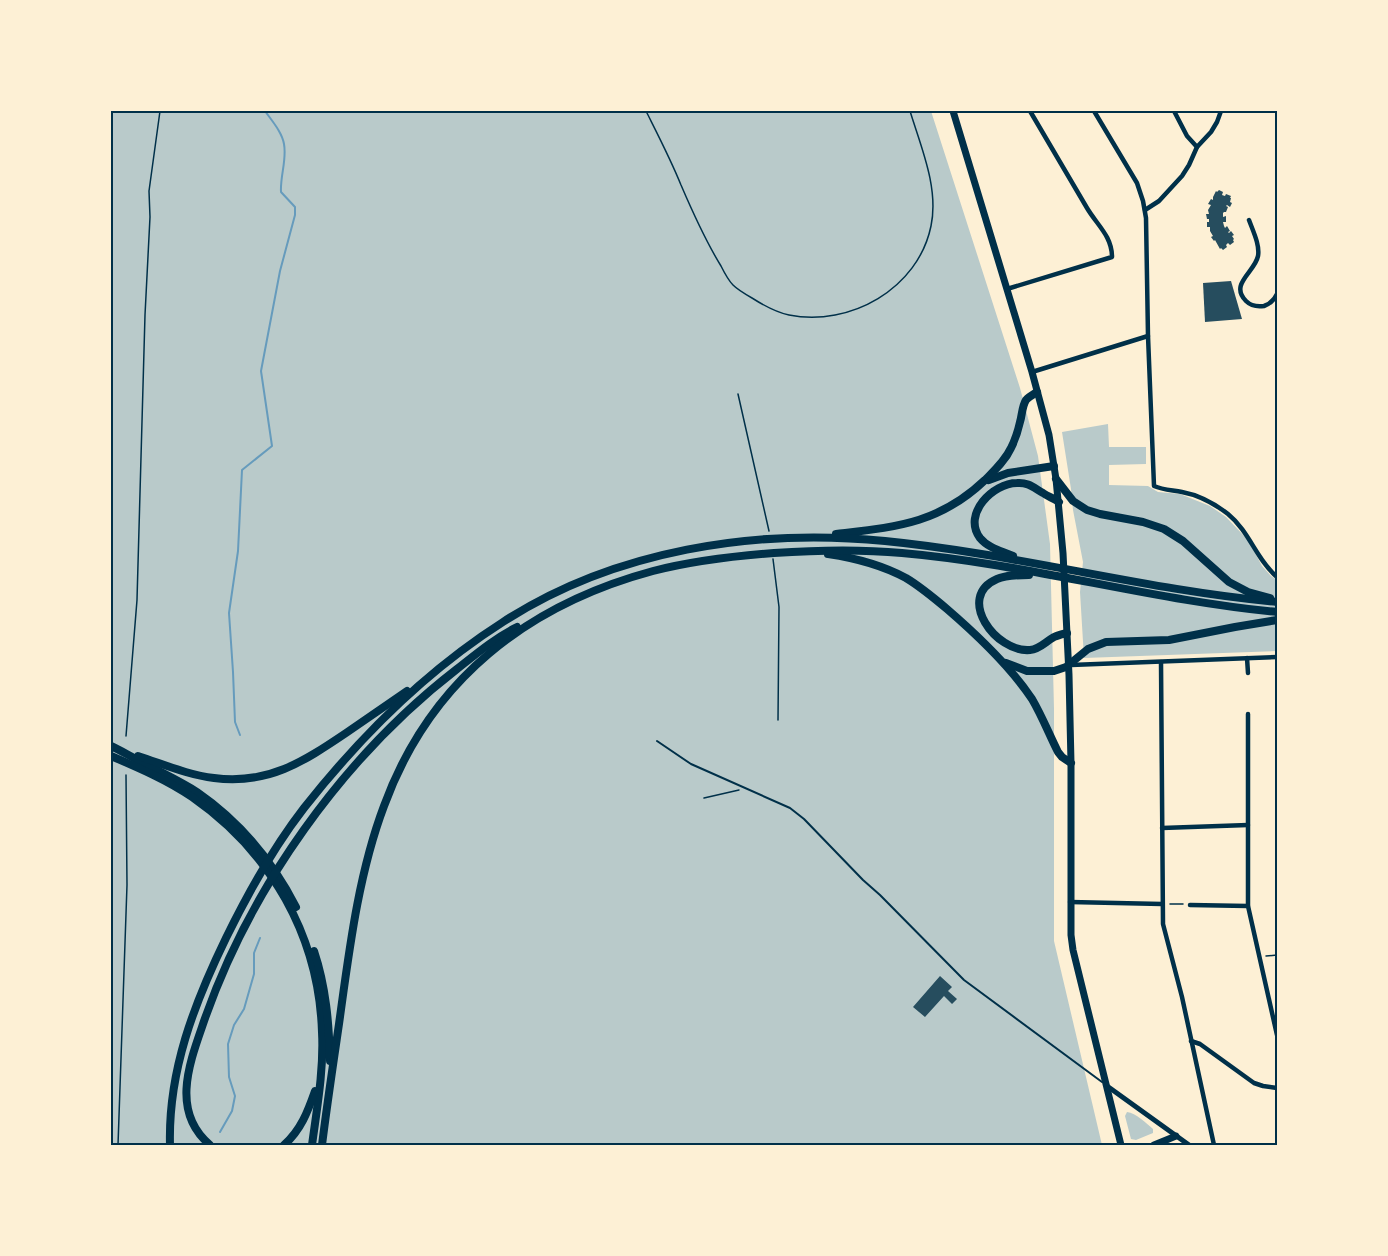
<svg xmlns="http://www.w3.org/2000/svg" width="1388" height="1256" font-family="Ubuntu,sans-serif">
	<rect width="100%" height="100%" fill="#fdf0d5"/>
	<g fill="#b9caca">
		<path d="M111 111H931L1020 388 1038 456 1050 544 1054 709V941L1102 1145H111Z"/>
		<path d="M1108 424 1109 447H1146V464L1109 465V485L1148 486 1158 492 1180 494 1210 506 1226 517 1248 540 1262 566 1271 576 1277 580V651L1084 658 1080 592 1083 562 1073 510 1071 489 1062 432Z"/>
		<path d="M1127 1112C1136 1113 1146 1123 1153 1129V1133L1136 1140 1131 1139 1125 1116Z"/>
	</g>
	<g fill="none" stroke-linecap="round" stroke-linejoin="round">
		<g stroke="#669bbc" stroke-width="2">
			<path d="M240 735 235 722 233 672 229 613 238 551 242 470 272 446 261 371 280 271 295 215V207L281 192C280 176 287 160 284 144 282 132 272 121 265 111"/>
			<path d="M220 1132 232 1111 235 1096 229 1077 228 1044 234 1025 244 1009 254 974V953L260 938"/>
		</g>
	</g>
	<g fill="#264d5e">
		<path d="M1219 190 1223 192 1222 195 1225 196 1226 194 1231 196 1230 198H1231L1230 202 1232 203 1230 207 1227 205 1226 206 1228 207 1226 212H1224L1223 213V217L1226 216V222H1223L1224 226 1225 228 1227 226 1230 231 1228 232 1229 233 1231 231 1234 235 1232 236 1234 239 1233 240 1234 242 1230 245 1228 243 1226 245 1227 247 1223 250 1221 248 1220 249 1215 240 1214 241 1211 237 1213 236 1210 231V227H1207V222H1209V219H1207L1206 214H1209L1208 210 1211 205 1208 204 1211 199 1213 200V197L1216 191 1217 192Z"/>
		<path d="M1231 281 1242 319 1205 322 1203 283Z"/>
		<path d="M940 976 952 987 948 991 957 999 952 1004 944 996 925 1017 913 1007Z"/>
	</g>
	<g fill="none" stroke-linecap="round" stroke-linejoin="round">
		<g stroke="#003049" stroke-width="1.5">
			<path d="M646 111C658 135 671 160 681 185 693 213 705 240 721 266 724 272 728 280 733 285 738 290 745 294 752 298 763 305 775 312 789 315 850 327 918 289 931 226 939 188 921 147 910 111"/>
			<path d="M738 394 769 531"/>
			<path d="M773 559 779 607 778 720"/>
			<path d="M126 736 137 600 145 315 150 217 149 191 160 111"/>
			<path d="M704 798 739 790"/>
			<path d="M1170 904H1183"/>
			<path d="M1266 956 1277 955"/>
			<path d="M118 1145 127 885 126 775"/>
		</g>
		<path stroke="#003049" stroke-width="2" d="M657 741 691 764 790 808 804 819 863 880 880 895 964 980 1102 1082"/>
		<g stroke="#003049" stroke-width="4.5">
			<path d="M1094 111 1137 183 1143 201 1146 218 1148 336 1154 486C1163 490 1172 490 1182 492 1198 495 1215 504 1228 514 1250 532 1256 559 1277 577"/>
			<path d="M1174 111 1187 136 1197 147"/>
			<path d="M1145 210 1159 201 1182 176 1189 165 1197 147 1211 132 1217 122 1221 111"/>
			<path d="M1249 220C1253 231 1260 245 1258 256 1255 272 1229 284 1246 301 1251 306 1257 307 1264 306 1270 304 1274 300 1277 294"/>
			<path d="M1007 289 1112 257C1112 236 1097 225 1087 208 1068 176 1049 143 1030 111"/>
			<path d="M1032 372 1148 336"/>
			<path d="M1247 658 1248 673"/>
			<path d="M1161 662 1163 924 1182 997 1214 1145"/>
			<path d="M1071 665 1277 657"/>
			<path d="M1248 714V906L1277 1035"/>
			<path d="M1162 828 1248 825"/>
			<path d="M1070 902 1162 904"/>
			<path d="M1190 905 1248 906"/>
			<path d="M1191 1041 1200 1044 1254 1083 1263 1086 1277 1088"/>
		</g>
		<path stroke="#003049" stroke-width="5" d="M1107 1086 1189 1145"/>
		<g stroke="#003049" stroke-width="7">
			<path d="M953 111 1032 372 1049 435 1056 479 1063 553 1069 675 1071 763V935L1073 950 1121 1145"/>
			<path d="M1154 1145 1176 1136"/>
		</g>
		<g stroke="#003049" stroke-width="8">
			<path d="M1056 479 1073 501 1087 510 1100 514 1143 522 1164 529 1183 541 1229 582 1248 592 1270 598"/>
			<path d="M989 480 1008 473 1054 466"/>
			<path d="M836 534C895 527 939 524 985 480 994 471 1005 461 1011 448 1015 440 1018 431 1020 422 1022 416 1022 406 1026 400 1029 397 1034 394 1037 392"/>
			<path d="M828 554C855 558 882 565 906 578 921 587 934 598 947 609 976 634 1010 666 1032 699 1042 716 1049 734 1058 752L1062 757 1071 763"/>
			<path d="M1013 556C1002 551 988 548 980 538 962 514 993 483 1017 483 1028 482 1034 488 1043 493 1048 497 1054 498 1059 502"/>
			<path d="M1029 575C1018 575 1006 575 997 579 955 597 996 653 1030 650 1040 649 1045 642 1054 637 1058 635 1063 634 1067 633"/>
			<path d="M1006 663 1027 671H1054L1066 667 1088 649 1106 642 1169 640 1235 627 1277 620"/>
			<path d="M111 746C122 751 133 758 144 763 162 773 180 781 197 792 239 821 273 862 296 907"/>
			<path d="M111 756C139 768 167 780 192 797 271 852 319 936 322 1032 324 1069 317 1108 312 1145"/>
			<path d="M138 756C163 764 188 775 214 778 268 785 303 762 346 733 366 719 387 705 407 691"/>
			<path d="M314 951C326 987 329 1023 330 1061"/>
			<path d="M170 1145C168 1071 194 1004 226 938 248 893 273 848 304 808 360 737 426 671 503 622 614 550 755 528 885 541 1017 554 1145 590 1277 602"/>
			<path d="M210 1145C172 1113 188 1067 202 1027 248 890 343 757 457 669 476 654 495 638 517 627"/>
			<path d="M284 1145C301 1130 308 1111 315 1091"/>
			<path d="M322 1145C327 1105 333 1065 339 1024 349 952 358 875 384 806 430 680 527 605 653 571 692 561 734 556 774 553 817 550 859 549 902 553 1028 564 1151 600 1277 612"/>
		</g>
	</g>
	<rect width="1388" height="1256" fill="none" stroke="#fdf0d5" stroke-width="225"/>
	<rect x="112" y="112" width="1164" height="1032" fill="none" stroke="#003049" stroke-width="2"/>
</svg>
